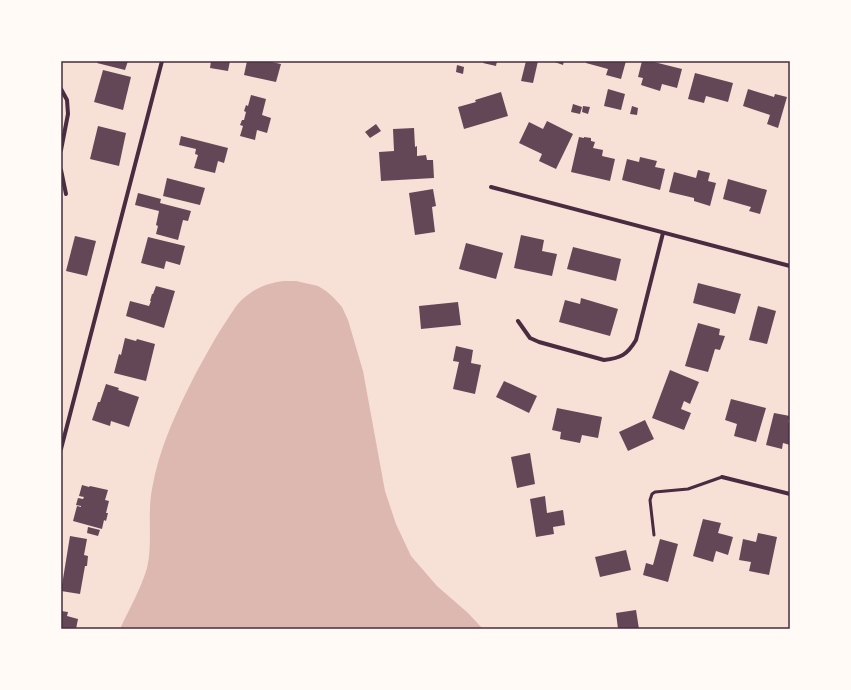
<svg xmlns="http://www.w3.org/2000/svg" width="851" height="690" font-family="Karla,sans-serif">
	<rect width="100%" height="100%" fill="#f7e1d7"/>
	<path fill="#dcb8b0" d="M284 281H296L318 286 326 291 333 297 342 307 348 320 363 371 385 491 396 524 411 556 437 586 468 613 483 629H120C129 609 141 589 147 568 153 542 147 515 152 489 159 448 177 410 196 373 205 357 213 341 223 326 230 316 236 304 245 297 257 287 269 283 284 281Z"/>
	<g fill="#644757">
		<path d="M98 61H128L125 70 97 63Z"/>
		<path d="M211 61H230L228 71 210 68Z"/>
		<path d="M247 61H267L281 64 276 82 244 75Z"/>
		<path d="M484 61H497L496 66 483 63Z"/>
		<path d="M526 61H538L533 83 521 81Z"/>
		<path d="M552 61H564L563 65Z"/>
		<path d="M586 61H626L621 79 606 75 608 69 586 63Z"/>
		<path d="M642 61H650L682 69 677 88 662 84 660 91 641 85 643 78 638 77Z"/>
		<path d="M457 65 464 67 463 74 456 72Z"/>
		<path d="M103 70 131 77 123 110 94 102Z"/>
		<path d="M695 73 733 83 728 102 706 96 704 103 688 99Z"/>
		<path d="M608 89 625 94 621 110 604 106Z"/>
		<path d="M748 89 774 97 775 94 787 97 778 128 767 124 770 115 743 106Z"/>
		<path d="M501 92 508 116 464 129 458 107 476 102 475 100Z"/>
		<path d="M251 95 266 99 262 115 271 118 267 133 257 130 255 140 240 136 243 126 240 125 242 120H244L246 112 244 111 246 105 248 106Z"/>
		<path d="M573 104 582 107 580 114 571 112Z"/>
		<path d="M583 106 590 107 588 114 582 112Z"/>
		<path d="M632 106 638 108 637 115 630 114Z"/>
		<path d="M547 121 573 134 556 169 539 161 542 154 519 143 529 122 543 129Z"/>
		<path d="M376 124 381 131 370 138 365 132Z"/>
		<path d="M98 126 126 133 119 166 90 159Z"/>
		<path d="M414 128 415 147 417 146V156L426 155 427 160H433L434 178 381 181 379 152 394 151 393 129Z"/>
		<path d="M181 136 228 148 224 163 218 161 215 173 194 168 198 155 195 154 196 149 179 145Z"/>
		<path d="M579 137 584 138V137L591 138V141L595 142 593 148 603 150 602 156 615 159 610 181 571 172Z"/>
		<path d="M640 157 657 161 655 167 665 169 660 190 622 180 627 159 639 162Z"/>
		<path d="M698 170 710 173 708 181 716 183 710 206 694 201V198L669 192 674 172 696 178Z"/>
		<path d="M167 178 205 188 200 205 163 196Z"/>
		<path d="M728 179 767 190 760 214 749 211 751 207 723 199Z"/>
		<path d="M433 189 436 206 432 207 435 232 415 235 409 193Z"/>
		<path d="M138 193 161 199 160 203 191 211 188 221 183 220 178 240 156 234 158 226 156 225 159 211 135 205Z"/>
		<path d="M521 235 544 240 542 251 557 254 552 276 514 268Z"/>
		<path d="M75 236 96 241 87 276 66 271Z"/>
		<path d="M148 237 185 246 180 265 166 261 164 269 141 263Z"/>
		<path d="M466 243 503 253 496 279 459 269Z"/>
		<path d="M573 247 621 259 616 281 567 269Z"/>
		<path d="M698 283 741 294 735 314 693 303Z"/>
		<path d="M156 286 175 291 164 328 126 316 130 301 149 306 151 301H150L152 294H153Z"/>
		<path d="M581 298 618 309 610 336 559 322 565 300 580 304Z"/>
		<path d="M458 302 461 325 421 329 419 306Z"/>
		<path d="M758 306 776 311 767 344 749 340Z"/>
		<path d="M698 323 720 329 719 335 725 336 720 350 715 349 708 372 685 366Z"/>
		<path d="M125 338 136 341 137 339 155 344 146 381 114 373 119 354 121 355Z"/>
		<path d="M456 346 473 350 471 363 481 365 475 394 453 389 459 362 453 361Z"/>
		<path d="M670 370 699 382 690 404 684 401 681 409 691 413 684 430 652 418Z"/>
		<path d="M504 381 537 396 529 413 496 397Z"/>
		<path d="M106 384 119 388 118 390 139 397 129 427 111 421 110 426 92 420 98 402H100Z"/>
		<path d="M731 399 766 408 756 442 734 436 737 424 725 420Z"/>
		<path d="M557 408 602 417 598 438 582 435 580 443 560 439 561 432 552 430Z"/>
		<path d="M774 413 790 416 788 422 790 423V445L783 443 782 449 766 445Z"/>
		<path d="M645 420 654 439 628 451 619 432Z"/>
		<path d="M530 453 535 484 517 488 511 457Z"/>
		<path d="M82 485 89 487 90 486 108 490 105 500 109 501 106 513H108L106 521 104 520 102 529 73 521 77 506 81 507V506L76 505 78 498 83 499 84 497 79 496Z"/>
		<path d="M545 496 547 513 563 510 565 525 553 527 554 534 536 537 530 499Z"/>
		<path d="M703 519 721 523 718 533 733 537 728 555 716 551 713 562 693 556Z"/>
		<path d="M88 527 100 530 98 536 87 533Z"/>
		<path d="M758 533 777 537 769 575 749 571 751 562 739 560 743 539 756 542Z"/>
		<path d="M70 536 87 539 84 555 88 556 87 566H85L80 594 61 591Z"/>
		<path d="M660 539 678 544 668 582 643 575 646 563 653 565Z"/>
		<path d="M626 550 631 570 600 577 595 557Z"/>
		<path d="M636 610 639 629H618L616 613Z"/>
		<path d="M61 611 68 612 67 616 78 619 76 629H61Z"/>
	</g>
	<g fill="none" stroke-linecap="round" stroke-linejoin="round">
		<path stroke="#4a2c40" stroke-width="3" d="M654 535 650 500 652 494 655 492 688 489 722 477"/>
		<g stroke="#4a2c40" stroke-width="4">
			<path d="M61 89 67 100 68 114 61 150"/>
			<path d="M61 170 66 194"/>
			<path d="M491 187 790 266"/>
			<path d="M518 321 530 338 539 342 604 360C621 358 627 355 636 340L663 233"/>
			<path d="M61 449 162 61"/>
			<path d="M722 477 790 494"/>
		</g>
	</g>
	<rect width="851" height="690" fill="none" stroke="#fffaf5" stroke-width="124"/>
	<rect x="62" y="62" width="727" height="566" fill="none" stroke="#4a2c40" stroke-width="1.5"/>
</svg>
